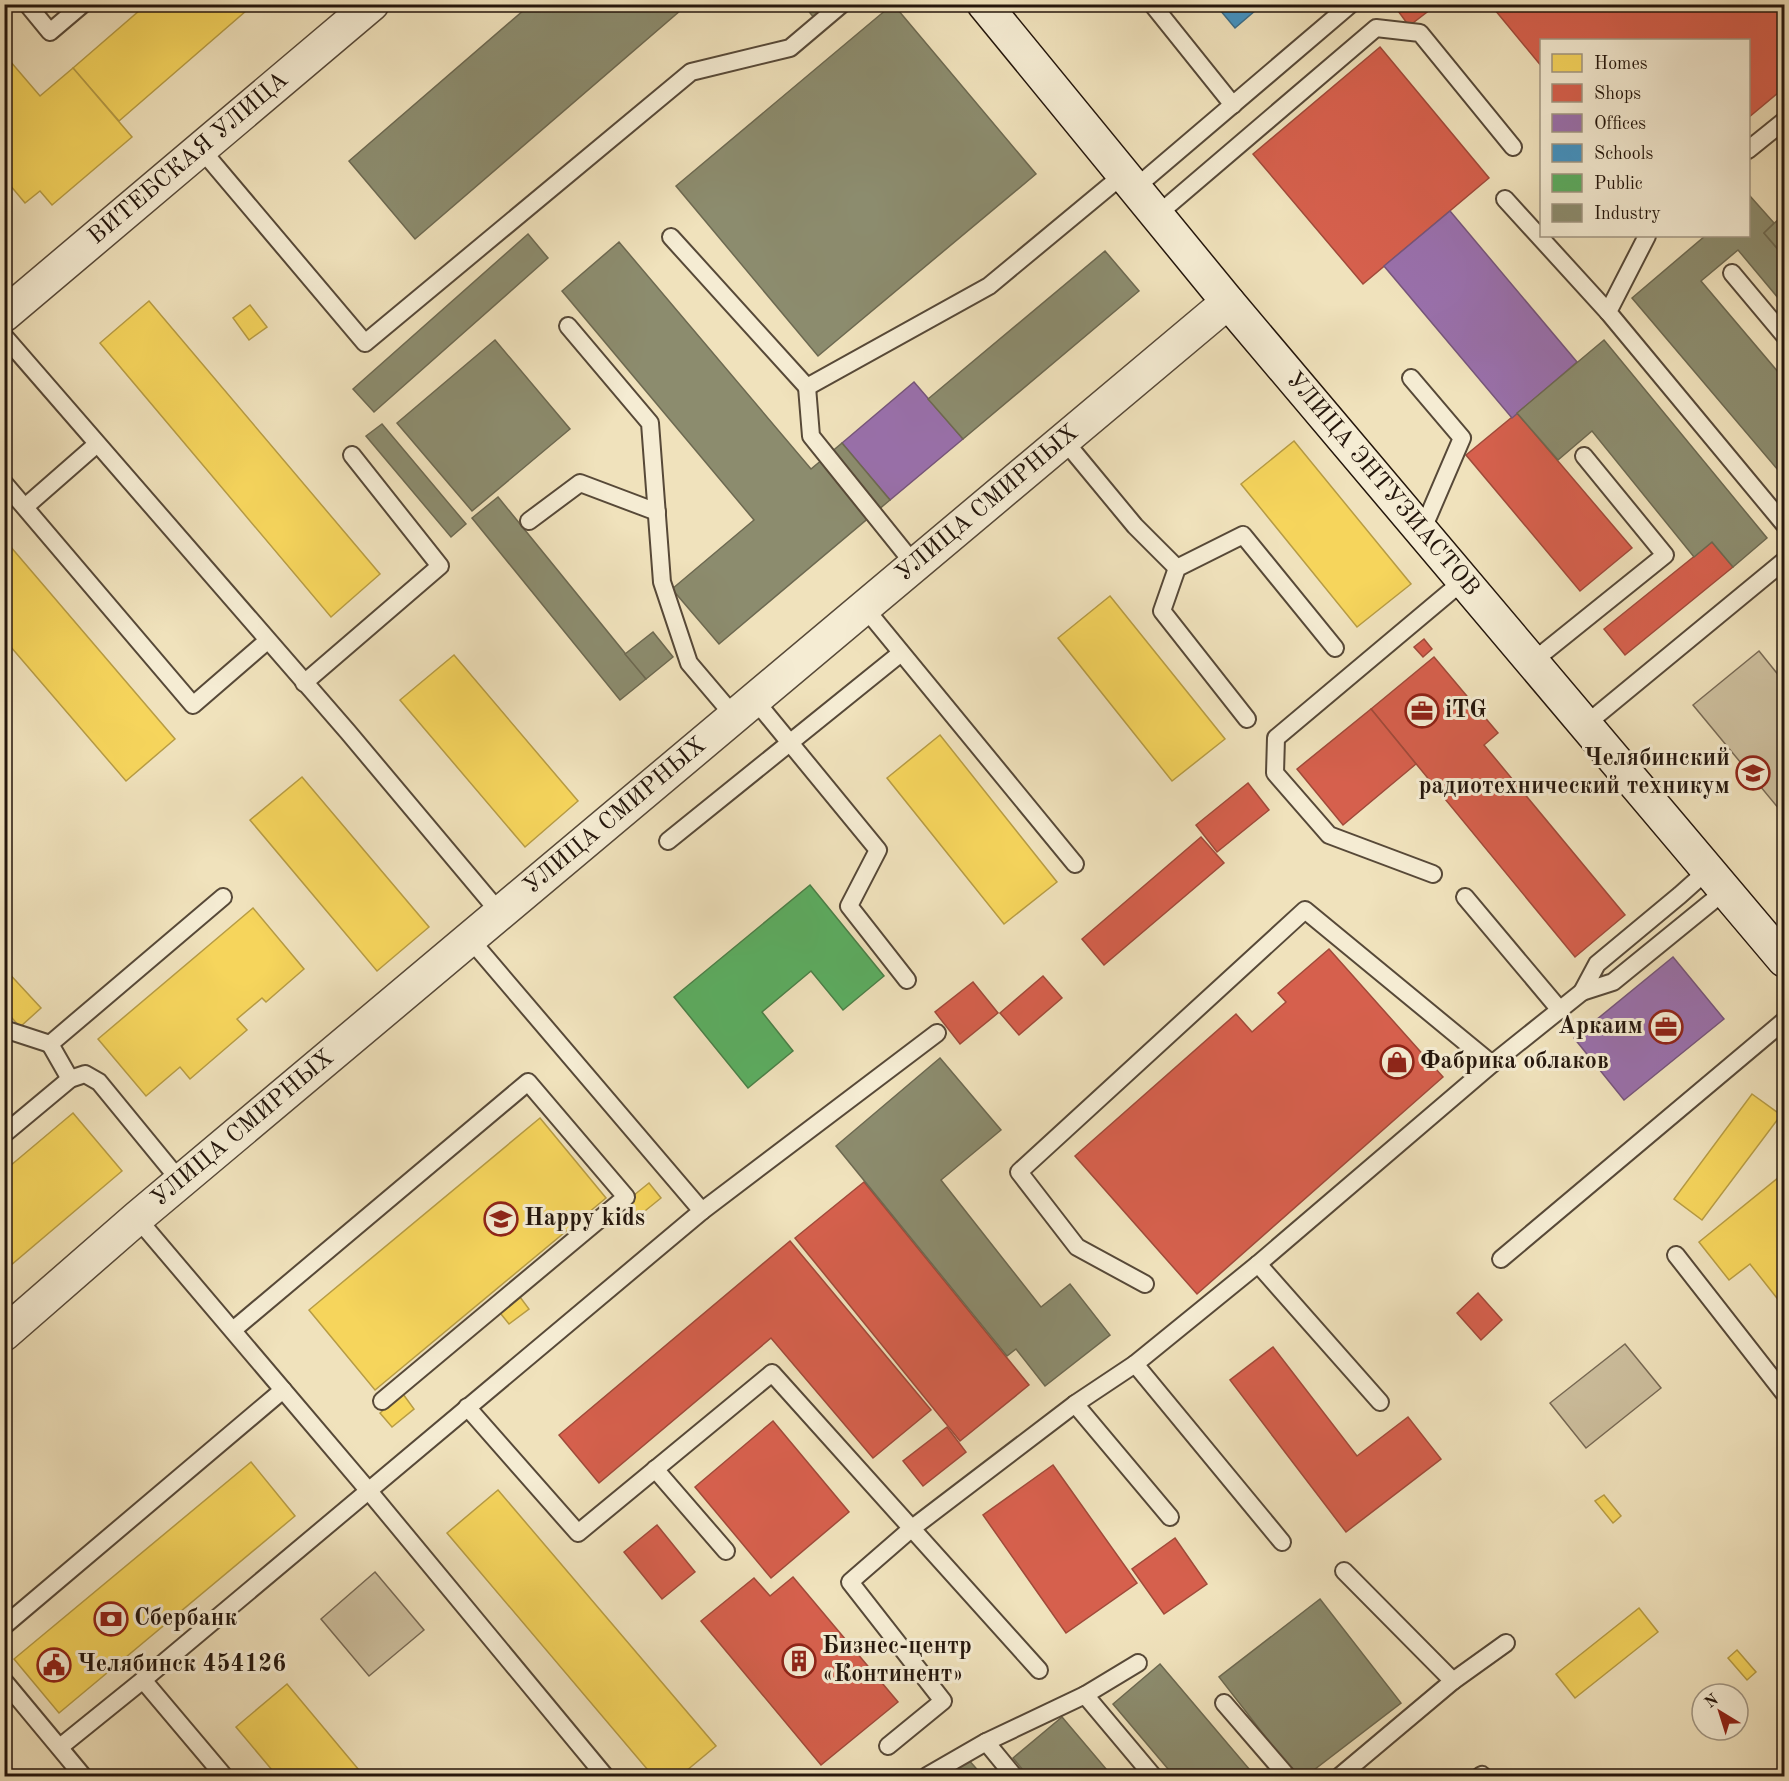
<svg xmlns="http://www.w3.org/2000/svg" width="1789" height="1781" font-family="'Old Standard TT',serif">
	<rect width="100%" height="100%" fill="#f0e2bc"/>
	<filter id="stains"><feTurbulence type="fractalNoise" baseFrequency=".00333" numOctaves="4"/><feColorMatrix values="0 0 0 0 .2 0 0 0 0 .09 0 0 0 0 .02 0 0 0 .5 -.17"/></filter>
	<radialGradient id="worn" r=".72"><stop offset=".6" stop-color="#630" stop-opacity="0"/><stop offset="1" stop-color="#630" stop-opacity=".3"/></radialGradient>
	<g fill="#cdbf9e" stroke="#786a55" stroke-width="1.5">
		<path d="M1759 651 1784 682V815L1693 705Z"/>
		<path d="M1625 1344 1661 1388 1586 1448 1550 1403Z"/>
		<path d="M375 1572 424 1630 369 1676 321 1619Z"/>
	</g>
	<g fill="#f6d55c" stroke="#b79c44" stroke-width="1.5">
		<path d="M147 4H254L119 121 73 68Z"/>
		<path d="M4 54 40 96 73 68 132 137 52 205 40 191 25 203 4 178Z"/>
		<path d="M149 301 380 574 331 617 100 343Z"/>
		<path d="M250 305 267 327 249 340 233 318Z"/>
		<path d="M1294 441 1411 584 1357 627 1241 484Z"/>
		<path d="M4 539 175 739 126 781 4 639Z"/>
		<path d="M1110 596 1225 739 1172 781 1058 638Z"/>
		<path d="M454 655 578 801 525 847 400 700Z"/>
		<path d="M940 735 1057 882 1004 924 887 778Z"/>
		<path d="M302 777 429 927 377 971 250 820Z"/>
		<path d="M253 908 304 969 266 1002 262 998 237 1019 247 1030 190 1079 180 1067 146 1096 98 1039Z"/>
		<path d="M4 968 41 1008 20 1027 4 1009Z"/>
		<path d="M1752 1094 1781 1115 1702 1220 1674 1199Z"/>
		<path d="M73 1113 122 1171 4 1271V1171Z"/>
		<path d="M540 1118 606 1198 375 1390 309 1310Z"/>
		<path d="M1784 1173V1307L1750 1264 1729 1280 1699 1242Z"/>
		<path d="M649 1183 661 1198 635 1219 623 1204Z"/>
		<path d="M517 1293 529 1309 509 1324 497 1309Z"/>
		<path d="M403 1394 414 1409 392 1427 380 1413Z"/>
		<path d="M251 1462 295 1516 59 1713 14 1659Z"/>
		<path d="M498 1490 716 1746 680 1776H653L447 1533Z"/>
		<path d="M1604 1495 1621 1516 1613 1523 1595 1501Z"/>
		<path d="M1639 1608 1658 1632 1575 1698 1556 1674Z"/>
		<path d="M1737 1650 1756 1672 1747 1680 1728 1658Z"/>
		<path d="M287 1684 364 1776H277L267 1764 236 1727Z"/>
	</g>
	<g fill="#d6604d" stroke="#a14a3a" stroke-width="1.5">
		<path d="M1393 4H1433L1435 6 1409 26Z"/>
		<path d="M1490 4H1784V88L1748 118V40H1542V67Z"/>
		<path d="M1380 47 1489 178 1363 284 1253 154Z"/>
		<path d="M1517 413 1632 548 1580 591 1466 455Z"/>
		<path d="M1712 542 1733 567 1625 655 1604 629Z"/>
		<path d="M1424 639 1432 649 1423 657 1414 647Z"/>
		<path d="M1434 657 1498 733 1484 745 1625 915 1575 957 1371 709Z"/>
		<path d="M1371 709 1416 764 1343 825 1297 769Z"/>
		<path d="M1248 783 1269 810 1217 852 1196 825Z"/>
		<path d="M1201 837 1224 863 1104 965 1082 939Z"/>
		<path d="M1329 949 1443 1077 1197 1294 1075 1156 1236 1014 1252 1032 1286 1002 1278 993Z"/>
		<path d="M1043 976 1062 998 1019 1035 1000 1013Z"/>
		<path d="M973 982 998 1013 960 1044 935 1012Z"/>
		<path d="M864 1182 1029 1385 960 1441 795 1238Z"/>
		<path d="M790 1241 931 1410 873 1458 771 1338 599 1483 559 1435Z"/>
		<path d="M1478 1293 1502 1320 1481 1340 1457 1313Z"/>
		<path d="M1273 1347 1357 1456 1408 1417 1441 1459 1346 1532 1230 1380Z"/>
		<path d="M773 1421 849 1512 771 1578 695 1487Z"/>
		<path d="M947 1427 966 1452 923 1486 903 1461Z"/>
		<path d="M1053 1465 1137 1583 1066 1633 983 1515Z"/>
		<path d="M657 1525 695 1572 662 1599 624 1552Z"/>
		<path d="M1175 1538 1207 1584 1164 1614 1132 1569Z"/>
		<path d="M793 1577 898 1702 821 1765 701 1621 754 1578 770 1596Z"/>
	</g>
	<g fill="#9970ab" stroke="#76557b" stroke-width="1.5">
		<path d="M1450 211 1577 362 1512 418 1384 266Z"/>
		<path d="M914 382 963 439 890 500 842 443Z"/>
		<path d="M1673 957 1724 1019 1624 1100 1574 1038Z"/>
	</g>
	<path fill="#4393c3" stroke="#3a6e8c" stroke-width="1.5" d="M1215 4H1263L1235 28Z"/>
	<path fill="#5aae61" stroke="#4a8048" stroke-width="1.5" d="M810 885 884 976 843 1010 811 971 762 1012 793 1051 748 1088 674 997Z"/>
	<g fill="#8c8c6e" stroke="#6d6951" stroke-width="1.5">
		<path d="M531 4H688L415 239 349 161Z"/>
		<path d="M803 4H829L814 18Z"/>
		<path d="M893 4 1036 174 818 356 676 186Z"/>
		<path d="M1750 196 1774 223 1764 233 1784 257V305L1738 250 1701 281 1784 379V477L1632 298 1705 236H1748V198Z"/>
		<path d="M1784 214V256L1764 233Z"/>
		<path d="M528 234 548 258 374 412 353 389Z"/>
		<path d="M619 242 811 469 842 443 890 500 719 644 672 589 754 520 562 291Z"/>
		<path d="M1105 251 1139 291 963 439 928 399Z"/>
		<path d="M495 340 570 429 472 511 397 423Z"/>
		<path d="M1604 340 1767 538 1733 567 1712 542 1694 557 1592 431 1558 460 1517 413Z"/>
		<path d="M382 424 466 524 451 537 366 436Z"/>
		<path d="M498 497 646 679 620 700 472 518Z"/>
		<path d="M653 632 673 657 646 679 625 654Z"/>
		<path d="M940 1058 1001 1130 941 1180 1041 1307 1070 1284 1110 1335 1045 1386 1016 1349 1007 1356 836 1146Z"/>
		<path d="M1320 1599 1401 1703 1306 1776H1296L1219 1677Z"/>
		<path d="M1160 1664 1255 1776H1174L1113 1704Z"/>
		<path d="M1062 1717 1112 1776H1028L1013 1758Z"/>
		<path d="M966 1757 983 1776H943Z"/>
	</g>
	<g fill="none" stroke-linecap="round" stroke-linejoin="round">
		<defs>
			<g id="service">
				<path d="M27 4 50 32 83 4"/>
				<path d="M1152 4 1233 105"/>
				<path d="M201 149 365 343 691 72 790 48 842 4"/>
				<path d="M1748 150 1784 121"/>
				<path d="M1135 188 1351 4"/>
				<path d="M1505 199 1608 312"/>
				<path d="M1157 215 1376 28 1420 33 1513 147"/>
				<path d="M1647 236 1608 312 1784 524"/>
				<path d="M671 237 807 387 989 286 1124 174"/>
				<path d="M1732 273 1784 335"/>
				<path d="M568 326 650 423 662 582 689 663 734 716"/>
				<path d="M4 336 348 732 500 913"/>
				<path d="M1411 378 1462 438 1422 531"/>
				<path d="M807 387 811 436 914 564"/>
				<path d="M1063 439 1135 526 1177 568"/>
				<path d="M4 483 193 705 267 641"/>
				<path d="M25 507 97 444"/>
				<path d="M529 521 580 483 657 512"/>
				<path d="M864 607 1075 864"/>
				<path d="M1532 662 1665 555 1584 456"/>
				<path d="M304 683 440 566 352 455"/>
				<path d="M754 699 878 850 849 906 907 980"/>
				<path d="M1247 719 1162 611 1177 568 1243 535 1335 648"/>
				<path d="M1585 725 1784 561"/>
				<path d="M668 841 901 653"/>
				<path d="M1708 870 1680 895 1597 964 1582 992 1613 982 1726 890"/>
				<path d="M1433 874 1329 835 1275 773 1276 738 1463 581"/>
				<path d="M1465 897 1560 1010"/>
				<path d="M4 1029 50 1044"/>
				<path d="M70 1079 50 1044 223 897"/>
				<path d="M4 1134 70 1079 85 1074 99 1082 181 1182"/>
				<path d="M702 1211 937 1033"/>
				<path d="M137 1218 368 1490 605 1776"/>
				<path d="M1676 1255 1784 1393"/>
				<path d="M1501 1259 1784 1021"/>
				<path d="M1258 1264 1380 1402"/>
				<path d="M1145 1284 1077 1247 1019 1172 1305 910 1492 1064"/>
				<path d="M233 1330 528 1082 626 1197 382 1401"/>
				<path d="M1135 1364 1282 1542"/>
				<path d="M1075 1404 1170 1517"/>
				<path d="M467 1407 578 1533 772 1373 1039 1670"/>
				<path d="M655 1469 726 1551"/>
				<path d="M4 1626 283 1390"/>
				<path d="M143 1680 224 1776"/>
				<path d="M4 1681 83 1776"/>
				<path d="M1453 1681 1506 1643"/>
				<path d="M1085 1695 1138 1663"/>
				<path d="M1224 1703 1287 1776"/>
				<path d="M986 1742 1014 1776"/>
				<path d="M888 1746 943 1701 850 1582 911 1529 1075 1404 1135 1364 1258 1264 1492 1064 1582 992"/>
				<path d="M60 1747 143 1680 702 1211 470 939"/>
				<path d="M927 1776 986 1742 1085 1695 1153 1776"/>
				<path d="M1340 1776 1453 1681 1344 1571"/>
				<path d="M1480 1776 1482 1775 1483 1776"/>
			</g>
			<g id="minor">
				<path id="s1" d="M4 315 372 4"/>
				<path id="s2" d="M4 1334 137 1218 1228 302"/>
			</g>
			<g id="secondary">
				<path id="s3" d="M984 4 1228 302 1784 960"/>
			</g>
		</defs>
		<use href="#service" stroke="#574938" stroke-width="20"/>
		<use href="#minor" stroke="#574938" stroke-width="36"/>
		<use href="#secondary" stroke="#24160c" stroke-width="36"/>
		<use href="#service" stroke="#f5ecd3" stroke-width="16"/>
		<use href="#minor" stroke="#f5ecd3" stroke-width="33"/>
		<use href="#secondary" stroke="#f5ecd3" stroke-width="33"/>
	</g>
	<defs>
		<symbol id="office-ring" viewBox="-11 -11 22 22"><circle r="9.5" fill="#f5ecd3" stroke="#8f2418" stroke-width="1.5"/><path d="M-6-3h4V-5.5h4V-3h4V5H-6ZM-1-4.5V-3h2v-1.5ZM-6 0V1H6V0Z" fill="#8f2418"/></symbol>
		<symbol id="university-ring" viewBox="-11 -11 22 22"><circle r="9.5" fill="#f5ecd3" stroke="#8f2418" stroke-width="1.5"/><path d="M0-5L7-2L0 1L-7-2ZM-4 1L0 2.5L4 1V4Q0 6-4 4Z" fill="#8f2418"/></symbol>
		<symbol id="shop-ring" viewBox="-11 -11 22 22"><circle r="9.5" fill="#f5ecd3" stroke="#8f2418" stroke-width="1.5"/><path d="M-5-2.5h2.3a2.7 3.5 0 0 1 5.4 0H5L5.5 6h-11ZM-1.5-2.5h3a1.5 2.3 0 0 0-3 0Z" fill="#8f2418"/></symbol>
		<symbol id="school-ring" viewBox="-11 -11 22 22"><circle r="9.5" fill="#f5ecd3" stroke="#8f2418" stroke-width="1.5"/><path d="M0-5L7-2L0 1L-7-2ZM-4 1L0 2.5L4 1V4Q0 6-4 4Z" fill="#8f2418"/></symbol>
		<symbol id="bank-ring" viewBox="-11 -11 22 22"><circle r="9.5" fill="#f5ecd3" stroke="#8f2418" stroke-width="1.5"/><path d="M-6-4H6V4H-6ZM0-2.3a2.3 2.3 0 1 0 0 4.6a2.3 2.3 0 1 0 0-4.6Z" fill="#8f2418"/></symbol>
		<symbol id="building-ring" viewBox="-11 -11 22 22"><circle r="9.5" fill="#f5ecd3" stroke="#8f2418" stroke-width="1.5"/><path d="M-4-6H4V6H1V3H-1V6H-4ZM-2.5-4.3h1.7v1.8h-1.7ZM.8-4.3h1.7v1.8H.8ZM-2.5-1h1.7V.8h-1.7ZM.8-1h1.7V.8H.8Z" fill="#8f2418"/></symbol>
		<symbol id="civic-ring" viewBox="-11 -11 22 22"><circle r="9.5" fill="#f5ecd3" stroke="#8f2418" stroke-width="1.5"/><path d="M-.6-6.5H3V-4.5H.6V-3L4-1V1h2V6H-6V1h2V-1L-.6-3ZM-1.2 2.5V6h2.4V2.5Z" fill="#8f2418"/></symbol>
	</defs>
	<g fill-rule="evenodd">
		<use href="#office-ring" x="1403" y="692" width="38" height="38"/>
		<use href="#university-ring" x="1734" y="754" width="38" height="38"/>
		<use href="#office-ring" x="1647" y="1008" width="38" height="38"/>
		<use href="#shop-ring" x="1378" y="1043" width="38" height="38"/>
		<use href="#school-ring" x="482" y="1200" width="38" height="38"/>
		<use href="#bank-ring" x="92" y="1600" width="38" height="38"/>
		<use href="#building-ring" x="780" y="1642" width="38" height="38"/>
		<use href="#civic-ring" x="35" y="1646" width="38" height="38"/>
	</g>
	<g text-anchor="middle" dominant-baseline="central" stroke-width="6" stroke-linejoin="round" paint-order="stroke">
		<g font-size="24" fill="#24160c" stroke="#f5ecd3">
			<text stroke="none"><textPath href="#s1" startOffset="242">ВИТЕБСКАЯ УЛИЦА</textPath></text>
			<text stroke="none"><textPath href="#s3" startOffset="624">УЛИЦА ЭНТУЗИАСТОВ</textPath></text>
			<text stroke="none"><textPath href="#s2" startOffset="1287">УЛИЦА СМИРНЫХ</textPath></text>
			<text stroke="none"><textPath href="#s2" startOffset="801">УЛИЦА СМИРНЫХ</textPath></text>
			<text stroke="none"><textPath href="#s2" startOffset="315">УЛИЦА СМИРНЫХ</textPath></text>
		</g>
		<g font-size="24" font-weight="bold" fill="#24160c" stroke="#f5ecd3" text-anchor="start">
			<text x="1445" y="711">iTG</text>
			<text x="1730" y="759" text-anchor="end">Челябинский<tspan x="1730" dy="28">радиотехнический техникум</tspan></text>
			<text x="1643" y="1027" text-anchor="end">Аркаим</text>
			<text x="1420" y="1062">Фабрика облаков</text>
			<text x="524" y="1219">Happy kids</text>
			<text x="134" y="1619">Сбербанк</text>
			<text x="822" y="1647">Бизнес-центр<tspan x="822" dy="28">«Континент»</tspan></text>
			<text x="77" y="1665">Челябинск 454126</text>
		</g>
	</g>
	<rect width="1789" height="1781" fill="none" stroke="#f0e2bc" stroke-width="24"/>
	<rect x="6" y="6" width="1777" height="1769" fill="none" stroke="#24160c" stroke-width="3"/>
	<rect x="12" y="12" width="1765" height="1757" fill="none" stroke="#24160c" stroke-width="1.5"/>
	<rect x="1540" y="39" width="210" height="198" fill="#f5ecd3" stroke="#a19683" stroke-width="1.5"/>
	<rect x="1552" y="54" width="30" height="18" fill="#f6d55c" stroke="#a19683" stroke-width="1.5"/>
	<text x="1594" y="69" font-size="18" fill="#24160c">Homes</text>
	<rect x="1552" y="84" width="30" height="18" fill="#d6604d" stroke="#a19683" stroke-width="1.5"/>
	<text x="1594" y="99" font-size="18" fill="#24160c">Shops</text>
	<rect x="1552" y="114" width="30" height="18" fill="#9970ab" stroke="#a19683" stroke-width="1.5"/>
	<text x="1594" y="129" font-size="18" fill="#24160c">Offices</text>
	<rect x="1552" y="144" width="30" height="18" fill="#4393c3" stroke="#a19683" stroke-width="1.5"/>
	<text x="1594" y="159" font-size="18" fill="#24160c">Schools</text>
	<rect x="1552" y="174" width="30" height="18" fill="#5aae61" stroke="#a19683" stroke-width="1.5"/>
	<text x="1594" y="189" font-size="18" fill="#24160c">Public</text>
	<rect x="1552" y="204" width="30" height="18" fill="#8c8c6e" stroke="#a19683" stroke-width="1.5"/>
	<text x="1594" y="219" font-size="18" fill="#24160c">Industry</text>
	<g transform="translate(1720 1712) rotate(322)"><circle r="28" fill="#f5ecd3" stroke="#a19683" stroke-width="1.5"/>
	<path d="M0-4.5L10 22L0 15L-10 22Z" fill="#8f2418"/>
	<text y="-9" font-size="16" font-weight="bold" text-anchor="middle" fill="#24160c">N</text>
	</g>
	<rect width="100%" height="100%" filter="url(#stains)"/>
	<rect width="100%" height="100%" fill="url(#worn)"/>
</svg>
